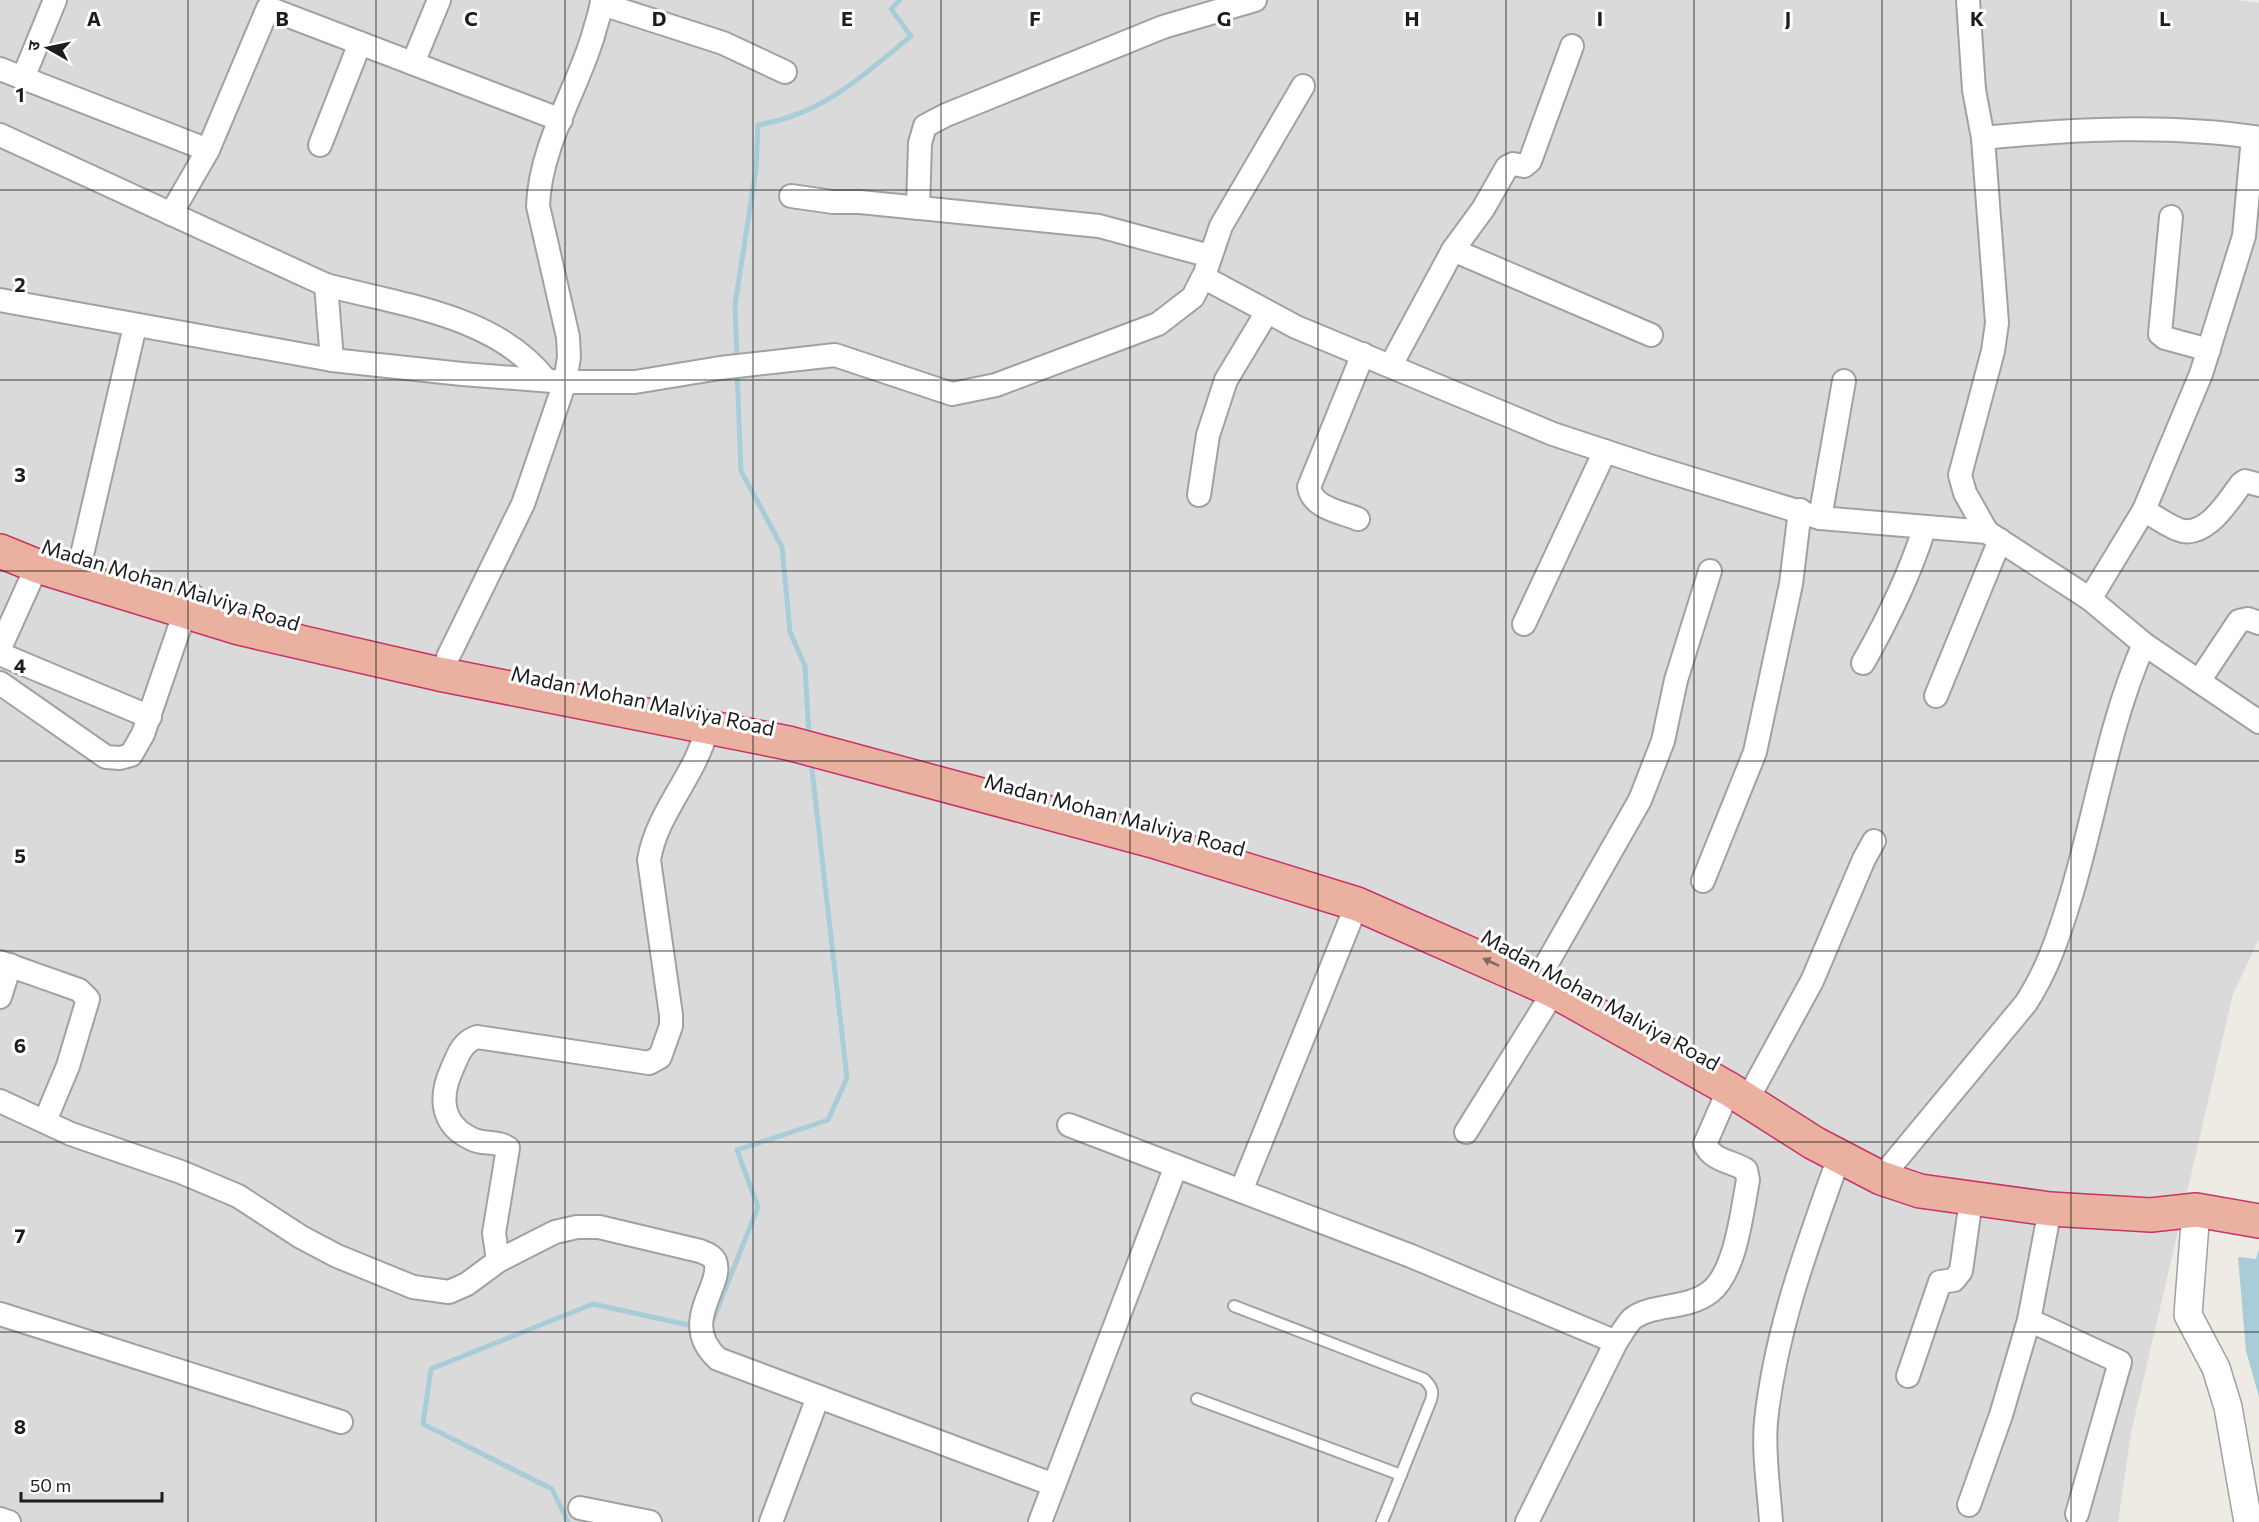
<svg xmlns="http://www.w3.org/2000/svg" width="2259" height="1522" font-family="Commissioner,'Noto Sans Devanagari',sans-serif">
	<rect width="100%" height="100%" fill="#eeeae4"/>
	<path fill="#dbdada" d="M0 0H2237L2259 3V939L2233 994 2131 1433 2118 1522H0Z"/>
	<path fill="#a8cdd8" d="M2259 1249V1397L2246 1351 2238 1257 2256 1259Z"/>
	<g fill="none" stroke-linecap="round" stroke-linejoin="round">
		<g stroke="#a8cdd8" stroke-width="5">
			<path d="M737 361 735 305 756 169 758 125C823 114 863 76 911 36L891 9 900 0"/>
			<path d="M737 370 741 471 782 547 790 632 805 666 809 736"/>
			<path d="M708 1321 713 1320 758 1207 737 1150 828 1120 847 1078 811 761"/>
			<path d="M568 1522 552 1489 423 1424 431 1369 593 1304 688 1325 696 1323"/>
		</g>
		<defs>
			<g id="service">
				<path d="M1234 1306 1424 1379C1431 1386 1434 1390 1431 1400L1382 1522"/>
				<path d="M1197 1399 1401 1475"/>
			</g>
			<g id="minor">
				<path d="M1968 0 1974 90 1983 138 1997 323 1993 351 1960 475 1965 493 1987 532"/>
				<path d="M602 4 723 43 785 72"/>
				<path d="M413 63 439 0"/>
				<path d="M0 69 208 150"/>
				<path d="M23 78 55 0"/>
				<path d="M0 135 326 285 332 360"/>
				<path d="M1983 138C2073 129 2170 124 2259 138"/>
				<path d="M320 145 360 43"/>
				<path d="M791 196 833 202H860L1099 226 1210 256"/>
				<path d="M918 208 920 143 925 126 946 115 1163 27 1255 0"/>
				<path d="M171 214 208 150 268 8 561 120"/>
				<path d="M2171 217 2160 334 2165 338 2209 350"/>
				<path d="M1453 250 1651 335"/>
				<path d="M1206 270 1221 226 1303 86"/>
				<path d="M326 285C401 305 496 315 546 380"/>
				<path d="M0 300 332 360 462 374 565 382H635L720 368 835 355 952 394 996 385 1158 324 1193 297 1203 277 1296 327 1553 434 1650 466 1820 518 1987 532 2090 599 2144 644 2259 722"/>
				<path d="M1391 365 1453 250 1483 209 1507 167 1513 164 1524 166 1530 161 1572 46"/>
				<path d="M1199 495 1208 435 1226 380 1267 312"/>
				<path d="M2144 510C2154 516 2165 524 2177 529 2204 541 2227 503 2241 484L2245 481 2259 485"/>
				<path d="M1820 518 1844 381"/>
				<path d="M1358 519C1341 512 1312 508 1309 487L1363 354"/>
				<path d="M81 559 135 326"/>
				<path d="M2090 599 2144 510 2201 374 2244 236 2253 137"/>
				<path d="M1524 624 1605 451"/>
				<path d="M0 648 37 566"/>
				<path d="M0 654 150 717"/>
				<path d="M448 657 523 504 565 382 569 357 568 337 538 206C540 146 576 92 593 36 596 24 601 12 602 0"/>
				<path d="M1863 663C1888 619 1909 577 1924 529"/>
				<path d="M2199 681 2239 621 2248 619 2259 623"/>
				<path d="M0 683 106 757 120 758 131 755 143 734 191 594"/>
				<path d="M1936 696 2000 540"/>
				<path d="M1703 881 1755 752 1791 584 1800 510"/>
				<path d="M0 962 79 990 88 999 68 1066 45 1121"/>
				<path d="M1546 965 1640 800 1663 741 1676 680 1710 571"/>
				<path d="M0 997 10 965"/>
				<path d="M0 1101 71 1134 181 1172 238 1196 301 1237 337 1256 413 1287 449 1292 467 1284 498 1261 555 1232 577 1227H599L700 1251C705 1253 712 1255 715 1261 725 1285 677 1322 718 1359L1054 1485"/>
				<path d="M1746 1102 1812 981 1864 859 1874 841"/>
				<path d="M1069 1125 1176 1166"/>
				<path d="M1466 1132 1554 991"/>
				<path d="M1881 1178 2026 1003C2047 971 2059 935 2070 899 2096 814 2108 725 2144 644"/>
				<path d="M1241 1191 1411 1256 1616 1342"/>
				<path d="M498 1261 494 1233 508 1148C497 1140 483 1145 472 1139 441 1125 439 1097 452 1069 458 1055 462 1042 477 1037L649 1063 660 1057 671 1026V1015L649 860C657 811 696 776 707 728"/>
				<path d="M0 1314 341 1422"/>
				<path d="M2029 1320 2120 1362 2077 1514"/>
				<path d="M1908 1376 1940 1282 1954 1280 1961 1271 1971 1200"/>
				<path d="M1969 1505 2001 1415 2029 1320 2050 1209"/>
				<path d="M580 1508 650 1522"/>
				<path d="M0 1519 9 1522"/>
				<path d="M771 1522 818 1397"/>
				<path d="M1040 1522 1176 1166 1241 1191 1357 904"/>
				<path d="M1527 1522 1616 1342C1621 1335 1626 1325 1632 1319 1652 1303 1687 1310 1710 1292 1736 1272 1742 1211 1748 1180L1746 1170C1732 1161 1712 1161 1705 1144L1729 1089"/>
				<path d="M1771 1522C1769 1489 1763 1454 1766 1421 1776 1328 1808 1244 1839 1157"/>
			</g>
			<path id="tertiary" d="M2196 1210 2188 1315 2216 1368 2228 1407 2248 1522"/>
			<path id="trunk" d="M0 551 37 566 239 628 439 674 788 743 1153 841 1357 904 1554 991 1729 1089 1814 1143 1881 1178 1920 1191 2050 1209 2151 1215 2196 1210 2259 1221"/>
		</defs>
		<use href="#service" stroke="#a1a1a1" stroke-width="14"/>
		<use href="#minor" stroke="#a1a1a1" stroke-width="26"/>
		<use href="#tertiary" stroke="#a1a1a1" stroke-width="30"/>
		<use href="#trunk" stroke="#cb3266" stroke-width="36"/>
		<use href="#service" stroke="#fff" stroke-width="10"/>
		<use href="#minor" stroke="#fff" stroke-width="22"/>
		<use href="#tertiary" stroke="#fff" stroke-width="27"/>
		<use href="#trunk" stroke="#eab1a1" stroke-width="33"/>
	</g>
	<defs><path id="oneway-solid" d="M-6-.8H1V-3.2L6.5 0L1 3.2V.8H-6Z" transform="scale(1.5)"/></defs>
	<use fill="#84675f" href="#oneway-solid" transform="translate(1491 962) rotate(-155)"/>
	<path fill="none" stroke="#1d1d1d" stroke-width="1.5" stroke-opacity="0.55" d="M188 0V1522M376 0V1522M565 0V1522M753 0V1522M941 0V1522M1130 0V1522M1318 0V1522M1506 0V1522M1694 0V1522M1882 0V1522M2071 0V1522M0 190H2259M0 380H2259M0 571H2259M0 761H2259M0 951H2259M0 1142H2259M0 1332H2259"/>
	<g text-anchor="middle" dominant-baseline="central" stroke-width="6" stroke-linejoin="round" paint-order="stroke">
		<g font-size="21" fill="#1d1d1d" stroke="#fff">
			<text transform="translate(171 584) rotate(17)">Madan Mohan Malviya Road</text>
			<text transform="translate(643 700) rotate(12)">Madan Mohan Malviya Road</text>
			<text transform="translate(1115 814) rotate(15)">Madan Mohan Malviya Road</text>
			<text transform="translate(1601 999) rotate(29)">Madan Mohan Malviya Road</text>
		</g>
	</g>
	<g font-size="20" text-anchor="middle" font-weight="bold" fill="#1d1d1d" stroke="#fff" stroke-width="6" stroke-linejoin="round" paint-order="stroke">
		<text x="94" y="26">A</text>
		<text x="282" y="26">B</text>
		<text x="471" y="26">C</text>
		<text x="659" y="26">D</text>
		<text x="847" y="26">E</text>
		<text x="1035" y="26">F</text>
		<text x="1224" y="26">G</text>
		<text x="1412" y="26">H</text>
		<text x="1600" y="26">I</text>
		<text x="1788" y="26">J</text>
		<text x="1977" y="26">K</text>
		<text x="2165" y="26">L</text>
		<text x="20" y="102">1</text>
		<text x="20" y="292">2</text>
		<text x="20" y="482">3</text>
		<text x="20" y="673">4</text>
		<text x="20" y="863">5</text>
		<text x="20" y="1053">6</text>
		<text x="20" y="1243">7</text>
		<text x="20" y="1434">8</text>
	</g>
	<g transform="translate(48 48) rotate(279)" stroke="#ffffff" stroke-width="4.5" paint-order="stroke">
	<path d="M0-4.5L10 22L0 15L-10 22Z" fill="#1d1d1d"/>
	<text y="-9" font-size="16" font-weight="bold" text-anchor="middle" fill="#1d1d1d">उ</text>
	</g>
	<path d="M21 1492v9h141v-9" fill="none" stroke="#1d1d1d" stroke-width="3"/>
	<text x="30" y="1492" font-size="18" fill="#1d1d1d" stroke="#ffffff" stroke-width="4.5" paint-order="stroke">50 m</text>
</svg>
